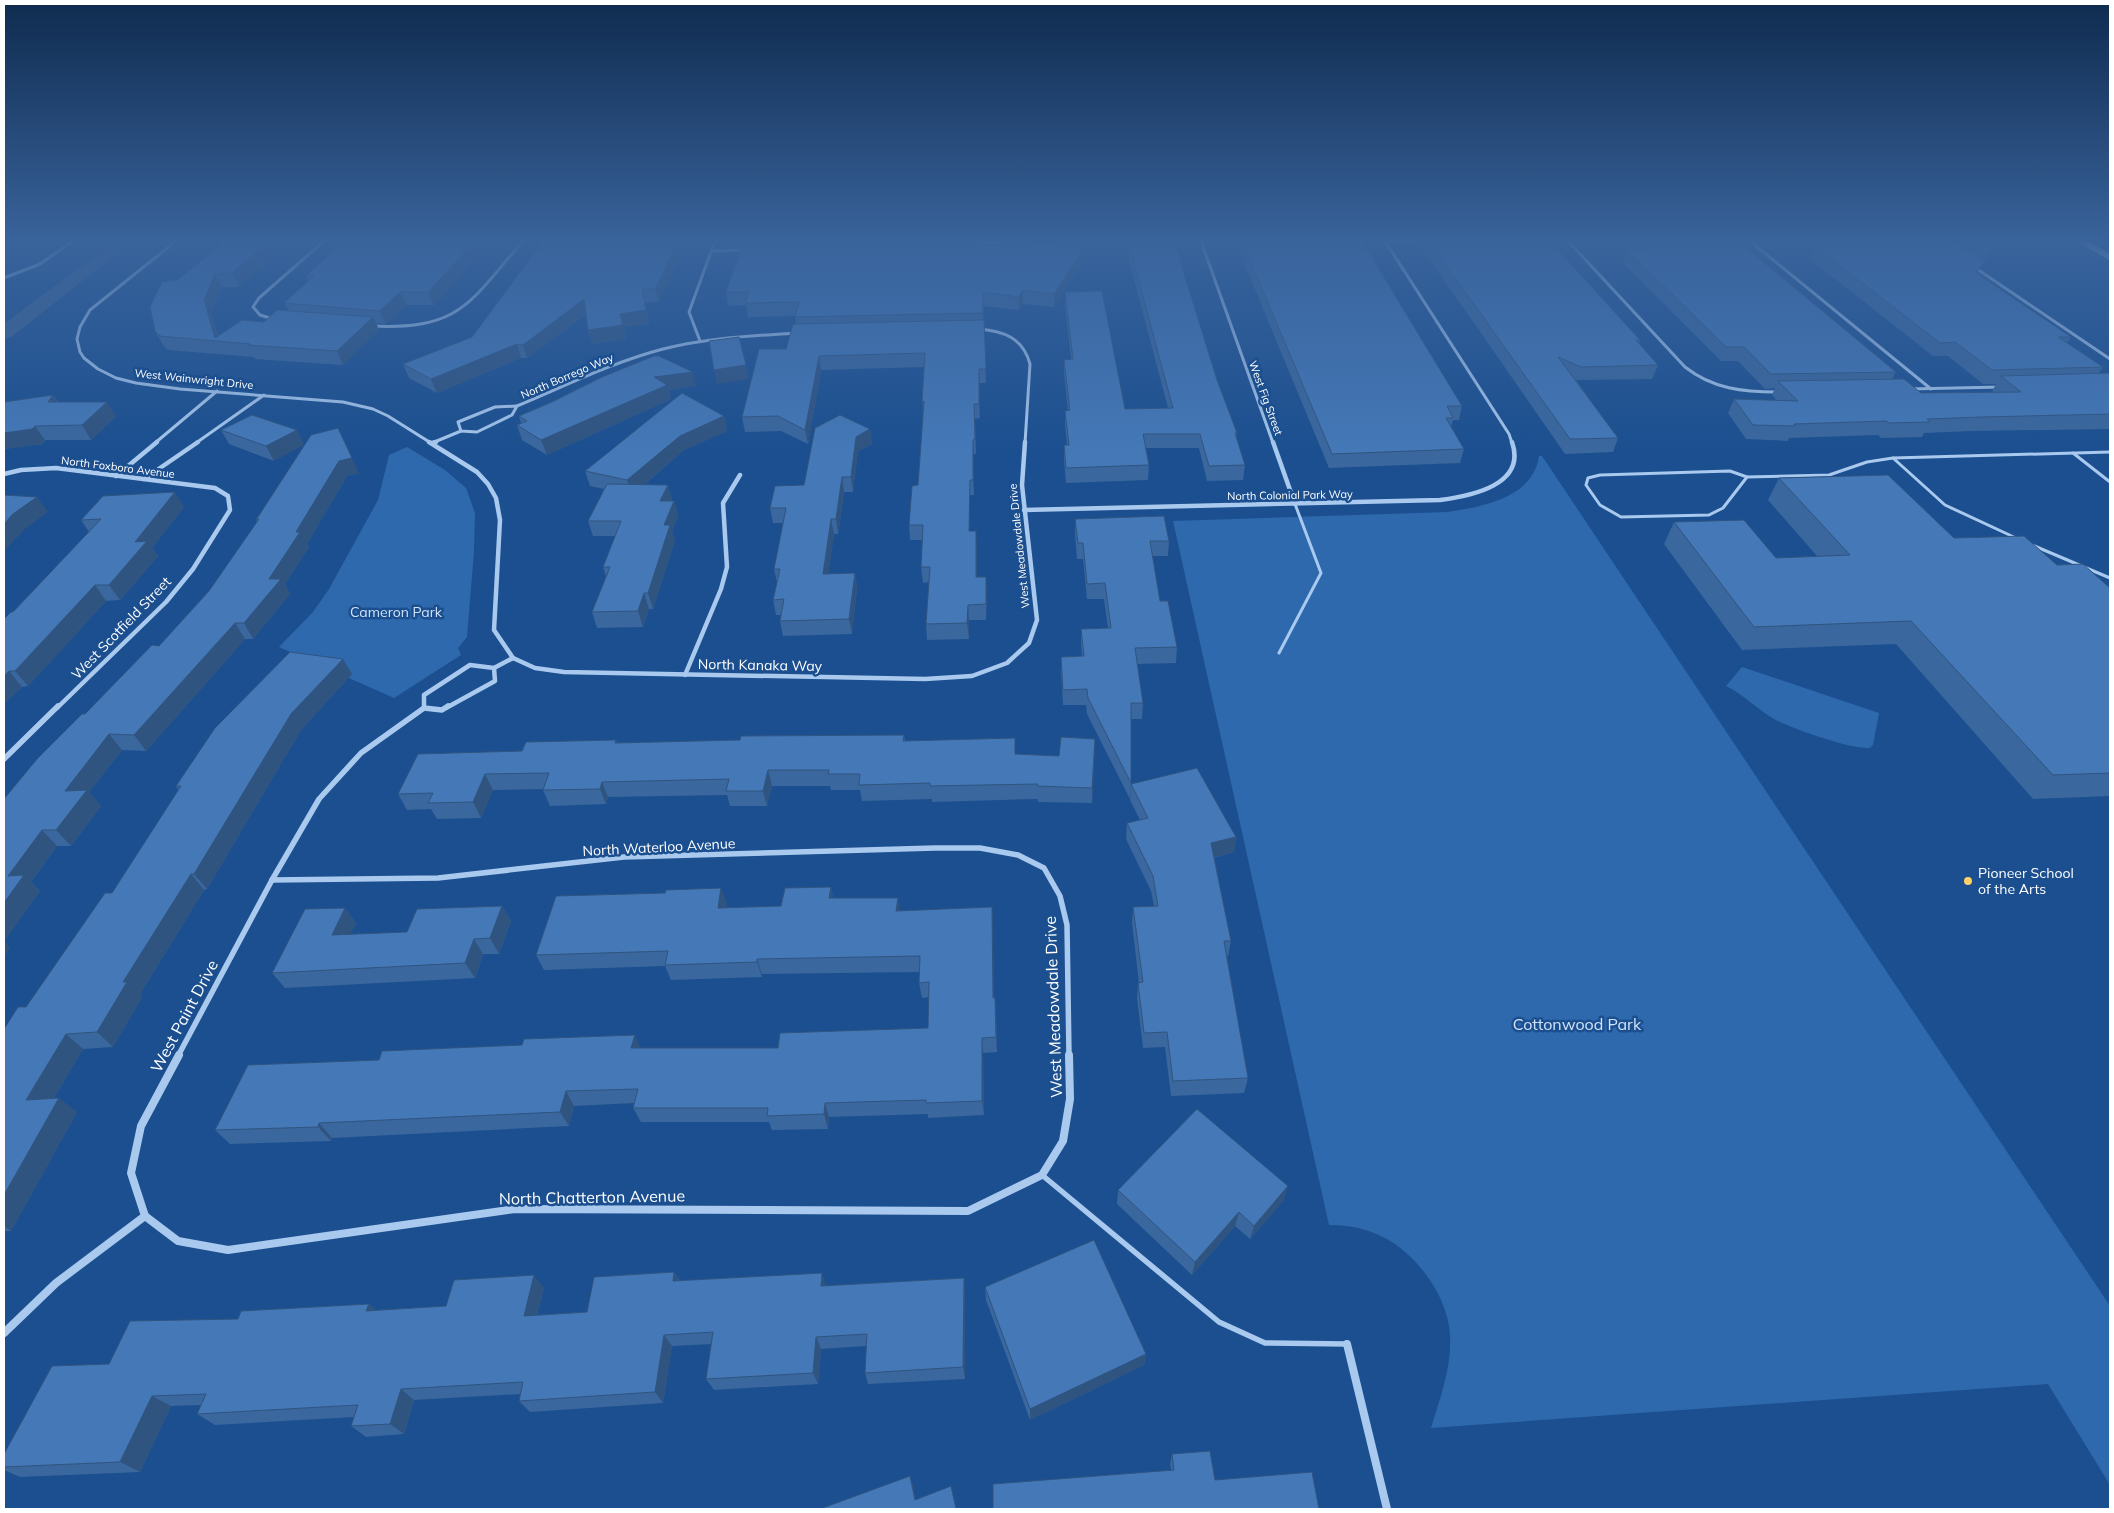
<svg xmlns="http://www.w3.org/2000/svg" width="2114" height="1513" font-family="Mulish,sans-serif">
	<rect width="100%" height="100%" fill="#1b4f8f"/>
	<g fill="#2e69ad">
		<path d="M407 447 445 470 466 488 475 513 474 551 467 637 458 648 461 655 394 698 279 647 313 612 329 589 378 500 389 455Z"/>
		<path d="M1539 456H1542L2110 1306V1485L2048 1384 1431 1428C1440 1398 1452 1367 1450 1335 1448 1294 1412 1247 1374 1233 1359 1227 1345 1225 1329 1225L1173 521 1448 512C1483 506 1533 498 1539 456Z"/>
		<path d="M1742 667 1879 713 1873 745 1870 748C1852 750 1790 728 1774 719 1757 709 1744 695 1726 686Z"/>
	</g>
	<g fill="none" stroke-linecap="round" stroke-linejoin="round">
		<path fill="#3c6290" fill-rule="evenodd" d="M115 241H133L11 337 4 339V324Z"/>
		<g stroke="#a9c9ee" stroke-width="3">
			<path d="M2073 453 2110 482"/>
			<path d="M1730 471 1747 477 1723 508 1709 515 1621 517 1600 505 1586 485 1588 478 1600 475Z"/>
			<path d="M1747 477 1829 475 1867 462 1893 458"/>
			<path d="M2016 538 1945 505 1893 458 2110 452"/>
			<path d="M2032 545 2110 578"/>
			<path d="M1279 653 1321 573 1295 504"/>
		</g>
		<path stroke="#a9c9ee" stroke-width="5.5" d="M1042 1175 1219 1322 1265 1343 1347 1344"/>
		<g stroke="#a9c9ee" stroke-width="3">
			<path d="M176 241 90 310 80 327 77 339 80 352 84 358 98 369 116 378 136 383 180 389 343 402 373 409 388 416 431 443"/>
			<path d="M1201 241 1273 443"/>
			<path d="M1385 241 1509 434 1512 443"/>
			<path d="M1386 241H1412"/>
			<path d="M1568 241 1685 367C1713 389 1743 392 1778 392"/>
			<path d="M1750 241 1931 389"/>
			<path d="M971 244 1006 241"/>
			<path d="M711 251 745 250"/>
			<path d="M1974 267 2110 359"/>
			<path d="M4 278 40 264 73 241"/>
			<path d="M273 319 260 315 253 307 259 298 324 241"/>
			<path d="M371 326C461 330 469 303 523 241"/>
			<path d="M979 329C1004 331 1023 338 1030 364L1025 443"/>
			<path d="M700 341 689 312 715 241"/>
			<path d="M1909 389 2001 387"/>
			<path d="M517 406 512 415 477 432 461 431 458 422 495 407Z"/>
			<path d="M517 406C565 386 613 362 663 349 706 338 751 336 795 333"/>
			<path d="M155 443 217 391"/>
			<path d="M196 443 264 395"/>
			<path d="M432 443 461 431"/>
		</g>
		<g stroke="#a9c9ee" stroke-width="4.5">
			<path d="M429 442 477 472 488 484 496 498 500 520 494 630 513 658"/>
			<path d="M1273 442 1295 504"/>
			<path d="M432 443 436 442"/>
			<path d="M4 474 21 470 56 468 215 488 228 496 230 510 193 569 166 602 57 708"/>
			<path d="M116 476 157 442"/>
			<path d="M144 479 198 442"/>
			<path d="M1024 510 1440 500C1471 496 1527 485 1512 442"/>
			<path d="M513 658 535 668 564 672 925 679 972 676 1007 663 1029 643 1037 620 1022 485 1025 442"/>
			<path d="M494 668 513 658"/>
			<path d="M685 675 721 589 727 567 723 503 740 475"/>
			<path d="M424 708V695L470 665 494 668 495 681 446 708"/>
		</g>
		<g stroke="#a9c9ee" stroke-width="5.5">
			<path d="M424 708 442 710 448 706"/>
			<path d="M4 759 58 706"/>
			<path d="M272 880 438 878 624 857 935 848H980L1018 855 1044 868 1060 896 1067 925 1069 1056"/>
			<path d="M178 1056 272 880 319 799 361 753 424 708"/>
		</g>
		<g stroke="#a9c9ee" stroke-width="8">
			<path d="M145 1216 178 1241 228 1250 515 1209 968 1211 1042 1175 1063 1141 1070 1099 1069 1055"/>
			<path d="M4 1333 56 1283 145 1216 131 1173 141 1126 179 1055"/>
			<path d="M1347 1344 1387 1509"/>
		</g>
		<path stroke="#d6e6fa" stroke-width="6" d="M2082 241 2110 257"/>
	</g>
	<g fill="#3a679d">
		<path d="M226 241 239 287H222L211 314 218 336 264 322 288 310 284 303 308 281 306 276 491 241 434 305H406L386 324 376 323 379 330 343 365 255 359 254 357 168 350 163 345 155 331 177 280Z"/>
		<path d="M686 241 659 302 645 303 649 324 624 327 626 339 592 344 588 330 586 314 527 358H521L437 393 409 378 403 364 472 337Z"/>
		<path d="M744 241H978V246L1053 244V241H1090V249L1054 307 1023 304 1019 310 983 306 986 383H979L980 418 975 419 976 454H974V495H970V531L977 546V577H986L987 592 986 620H969V639L927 640 926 624 929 582 923 583 921 567 923 540H910L909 525 918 485 923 416 922 402 924 367 821 370 808 444 781 431 745 432 742 417 786 349 796 324 795 316 748 317 746 305 728 306 726 292Z"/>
		<path d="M1124 241H1174L1217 380 1237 433 1236 437 1245 465 1243 480 1207 481 1199 448H1146L1149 465 1148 480 1066 483 1064 460V445H1067L1065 425V411H1068L1064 373V360L1071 359 1065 305V292L1125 409 1168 408Z"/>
		<path d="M1235 241H1362L1462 406 1459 420H1453L1451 427 1464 449 1460 463 1329 468Z"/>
		<path d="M1417 241H1550L1640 340 1639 344 1658 365 1652 379 1576 380 1618 438 1613 452 1565 454Z"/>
		<path d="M1619 241H1738L1896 372 1892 379 1921 393 1994 392 1992 391 1996 384H1983L1948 356H1933L1810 259 1814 250 1801 241H1921L1923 242 1963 247 1966 241 1991 253 1977 273 2071 337 2067 343 2103 367 2099 373H2110V429L1973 431 1924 433 1922 437 1881 438 1878 435 1789 438 1788 441 1746 439 1728 413 1734 399 1777 401 1772 395 1775 388 1765 389 1738 361H1721L1623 263 1627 250H1628Z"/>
		<path d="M696 386 669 390 671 399 547 455 522 440 517 425 521 423 519 416 552 402Z"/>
		<path d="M53 395 58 402 116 416 91 440H45L43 444 4 449Z"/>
		<path d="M252 415 274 461 229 444 221 430Z"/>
		<path d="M724 416 727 431 684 450 644 485H668L672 500 671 501H674L678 516 672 531 675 540 653 609H649L643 627 597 628 592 612 606 577 603 567 615 536H593L588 521 604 489 590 486 585 471Z"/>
		<path d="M870 429 872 444 858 451 853 492H844L838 534H834L828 574 855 573 857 588 852 634 783 636 780 621 781 615H776L773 600 777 583 774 569 783 523H773L770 508 804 485Z"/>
		<path d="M311 435 359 473 347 476 307 544 309 547 285 584 290 594 253 639H245L146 751 122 750 89 792 101 806 71 846H57L31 882 40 891 4 941V799L85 714 159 646 209 591 257 522 256 520Z"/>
		<path d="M1779 478 1954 538 2057 565 2110 588V796L2033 799 1896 644 1742 650 1664 544 1674 522 1776 558 1817 556 1768 500Z"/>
		<path d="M184 507 152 548 158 556 120 600 106 601 28 686 22 687 4 704 13 612 89 532 81 520Z"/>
		<path d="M1075 519 1169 541 1168 556H1152L1160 601 1177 647 1176 663 1137 664 1143 703 1142 719H1131V783L1130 799 1087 714 1086 705H1063L1061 673V657L1082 656 1081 644V629L1108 628 1104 599H1087L1083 559H1077L1075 534Z"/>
		<path d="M352 674 301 730 207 889 204 890 140 994 142 997 113 1047 83 1049 54 1098 77 1112 11 1231H4V1029L26 1007 112 893 178 790 176 786Z"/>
		<path d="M904 735 905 741 1015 754 1059 756 1095 739 1092 803 1038 802V799L932 802V799L862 801 860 790H831L830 786H772L767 806H730L727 795 608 797 606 804 550 806 543 790V789L493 790 481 818 437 819 431 809 407 810 398 794 522 751 616 740 617 743 740 740Z"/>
		<path d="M1131 784 1236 837 1234 852 1214 858 1231 941 1228 956H1226L1248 1078 1244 1093 1171 1096 1165 1047 1143 1048 1137 998 1138 983H1139L1132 923 1133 907 1154 906 1151 891 1126 839 1127 823 1140 820 1130 800Z"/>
		<path d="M831 887 833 898 900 911 992 907 994 998 996 1013 997 1052 983 1053 984 1115 928 1118V1114L829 1117 828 1129 772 1130 769 1122H641L633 1108 634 1103 574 1106 569 1126 332 1138 331 1141 230 1144 215 1130 379 1060 641 1048H778L928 1028 929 997 922 998 919 983 920 972 762 974V977L671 980 665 966 544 970 536 955 727 904 726 908 781 906Z"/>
		<path d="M502 906 511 921 499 954H483L475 978 285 988 272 973 345 908 356 923 350 934 407 932Z"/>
		<path d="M1118 1190 1284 1200 1250 1239 1235 1226 1192 1275 1117 1204Z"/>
		<path d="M674 1272 680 1281 826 1286 964 1278 965 1291V1379L868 1384 865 1373 866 1346 821 1349 818 1384 714 1390 706 1379 712 1344 672 1346 663 1403 530 1412 519 1401 521 1394 414 1400 404 1434 366 1437 351 1426 354 1417 215 1425 197 1414 201 1405 171 1406 140 1472 20 1477 4 1470V1454L109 1364 369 1304 375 1310 446 1306 544 1288 537 1315 587 1312Z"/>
		<path d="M985 1287 1146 1354 1144 1365 1030 1420 986 1300Z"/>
		<path d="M1172 1454 1215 1480 1171 1470 1170 1464Z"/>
	</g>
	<g fill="#305480">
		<path d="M270 241H291L239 287 232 273Z"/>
		<path d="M475 241H491L434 305 428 292Z"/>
		<path d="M678 241H686L659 302 655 289Z"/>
		<path d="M1088 241H1090V249L1054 307V294Z"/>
		<path d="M1998 241 1991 253 1981 268 1988 255Z"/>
		<path d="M215 274 222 287 211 314 219 341 215 338 204 300Z"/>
		<path d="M642 289 649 324 624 327 626 339 592 344 588 330 620 314Z"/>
		<path d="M1023 290V304L1019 310V297Z"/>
		<path d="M400 292 406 305 386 324 380 311Z"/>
		<path d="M584 299 588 312 527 358 523 345Z"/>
		<path d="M373 317 379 330 343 365 337 351Z"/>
		<path d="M517 344 521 358 437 393 431 379Z"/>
		<path d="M819 356 821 370 808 444 805 430Z"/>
		<path d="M746 365 748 379 717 384 714 370Z"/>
		<path d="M979 369V383L980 418 979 404Z"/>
		<path d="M693 372 696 386 669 390 671 399 547 455 541 440 654 377Z"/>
		<path d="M53 395 62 409 48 402Z"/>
		<path d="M924 401 923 416 922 402Z"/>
		<path d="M107 402 116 416 91 440 82 425Z"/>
		<path d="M724 416 727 431 684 450 632 495 627 480 680 436Z"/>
		<path d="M35 426 45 440 43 444 4 449V433Z"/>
		<path d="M338 428 359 473 347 476 307 544 309 547 285 584 290 594 253 639 244 623 296 532Z"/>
		<path d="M870 429 872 444 858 451 853 492 851 477 856 437Z"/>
		<path d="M297 430 304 445 274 461 266 446Z"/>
		<path d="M973 440 974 454V495L973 480Z"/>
		<path d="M842 477 844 492 838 534 836 519Z"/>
		<path d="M970 480V546L969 531Z"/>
		<path d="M668 485 672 500 664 516 660 501Z"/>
		<path d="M175 492 184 507 152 548 158 556 120 600 109 585 135 542Z"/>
		<path d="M37 497 48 512 25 529 4 551V524L13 514Z"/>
		<path d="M674 501 678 516 672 531 675 540 653 609 648 593 664 525Z"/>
		<path d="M831 519 834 534 826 589 823 574Z"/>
		<path d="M976 531 977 546V592L976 577Z"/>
		<path d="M855 573 857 588 852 634 849 619Z"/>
		<path d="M986 577 987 592 986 620Z"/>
		<path d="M95 585 106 601 28 686 15 671Z"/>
		<path d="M644 593 649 609 643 627 638 611Z"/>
		<path d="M968 605 969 620V639L967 623Z"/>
		<path d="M235 623 245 639 146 751 134 735Z"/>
		<path d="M343 659 352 674 301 730 207 889 194 874 291 714Z"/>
		<path d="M9 671 22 687 4 704V676Z"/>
		<path d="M109 734 122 750 89 792 101 806 71 846 56 830 65 791Z"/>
		<path d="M1095 739V754L1092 803V788Z"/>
		<path d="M768 770 772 786 767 806 763 791Z"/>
		<path d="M485 774 493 790 481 818 473 802Z"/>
		<path d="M602 782 608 797 606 804 600 789Z"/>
		<path d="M42 830 57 846 31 882 40 891 4 941V903L8 876Z"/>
		<path d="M1236 837 1234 852 1209 859 1211 843Z"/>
		<path d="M191 874 204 890 140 994 142 997 113 1047 97 1032 123 982Z"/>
		<path d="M831 887 834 903 829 898Z"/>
		<path d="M721 888 727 904 723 924 718 908Z"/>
		<path d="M898 898 900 913 896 911Z"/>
		<path d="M502 906 511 921 499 954 490 938Z"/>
		<path d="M992 907 993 922 994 1013 993 998Z"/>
		<path d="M345 908 356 923 343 950 332 935Z"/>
		<path d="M474 939 483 954 475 978 465 963Z"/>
		<path d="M4 941 10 948 4 957Z"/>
		<path d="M757 959 762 974V977L757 962Z"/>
		<path d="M995 998 996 1013 997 1052 996 1037Z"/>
		<path d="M66 1034 83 1049 44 1115 26 1100Z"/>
		<path d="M635 1035 642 1050 631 1048Z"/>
		<path d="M982 1038 983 1053 984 1115 982 1101Z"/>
		<path d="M566 1091 574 1106 569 1126 560 1112Z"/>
		<path d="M59 1098 77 1112 11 1231 4 1226V1195Z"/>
		<path d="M825 1103 829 1117 828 1129 824 1114Z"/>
		<path d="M319 1123 332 1138 331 1141 318 1127Z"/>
		<path d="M1288 1186 1284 1200 1250 1239 1254 1226Z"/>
		<path d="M1239 1212 1235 1226 1192 1275 1195 1262Z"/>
		<path d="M674 1272 682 1285 673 1281Z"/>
		<path d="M822 1273 826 1286H821Z"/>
		<path d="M534 1275 544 1288 534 1328 524 1316Z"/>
		<path d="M964 1278 965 1291V1379L963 1367Z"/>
		<path d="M369 1304 382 1316 366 1311Z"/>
		<path d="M664 1335 672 1346 663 1403 655 1392Z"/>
		<path d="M816 1337 821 1349 818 1384 813 1373Z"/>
		<path d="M1146 1354 1144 1365 1030 1420V1409Z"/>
		<path d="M401 1389 414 1400 404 1434 390 1424Z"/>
		<path d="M152 1396 171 1406 140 1472 120 1462Z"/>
		<path d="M910 1476 913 1485 918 1509 915 1500Z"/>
	</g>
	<g fill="#4478b7" stroke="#305480">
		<path d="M226 241H229V242L230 241H270L232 273 215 274 204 300 215 338 242 320 264 322 277 310 373 317 337 351 248 345 250 344 160 336 155 331 150 307 162 282 177 280Z"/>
		<path d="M343 241H475L428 292H400L380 311 284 303 314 276H306Z"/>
		<path d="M543 241H678L655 289H642L646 310 620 314 623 325 588 330 584 299 523 345 517 344 431 379 403 364 472 337Z"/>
		<path d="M744 241H978V246L1054 244V241H1088L1054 294 1023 290 1019 297 983 292V313L795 317 799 302 745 303 749 292H726Z"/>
		<path d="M1128 241H1174L1217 380 1237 433H1235L1245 465 1209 466 1200 434H1143L1149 465 1066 468 1064 445H1069L1065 411 1070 410 1064 360 1073 359 1065 292 1102 291 1125 409 1173 408Z"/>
		<path d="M1242 241H1362L1462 406H1447L1453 418H1446L1464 449 1332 454Z"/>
		<path d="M1429 241H1550L1640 340H1636L1658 365 1581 367 1558 357 1618 438 1570 439Z"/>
		<path d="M1636 241H1738L1896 372 1771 374 1744 347H1726L1627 250H1645Z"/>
		<path d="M1823 241H1921L1923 242 1954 241 1984 261 1976 273 2071 337H2058L2103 367 1992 370 1955 342 1940 343 1816 247 1831 246Z"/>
		<path d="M1966 241H1998L1988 255Z"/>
		<path d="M984 320 986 369H979V404H974L975 439 973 440V480H970L969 531H976V577H986V604L968 605 967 623 926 624 930 567H921L923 525H909L912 486 918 485 924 401 922 402 925 353 819 356 805 430 778 416 742 417 759 349H786L793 324Z"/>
		<path d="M739 337 746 365 714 370 709 341Z"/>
		<path d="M654 356H659L693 372 654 377 667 385 541 440 517 425 527 421 519 416 552 402 602 377Z"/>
		<path d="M2110 373V414L1982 417 1927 419 1930 422 1889 423 1886 421 1794 424 1795 426 1753 425 1734 399 1798 401 1778 381 1904 379 1921 393 2021 392 2001 376Z"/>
		<path d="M682 393 724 416 680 436 627 480 585 471Z"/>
		<path d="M53 395 48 402H107L82 425 35 426 32 429 4 433V402Z"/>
		<path d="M252 415 297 430 266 446 221 430Z"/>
		<path d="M840 415 870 429 856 437 851 477H842L836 519H831L823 574 855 573 849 619 780 621 784 599 773 600 780 569H774L786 508H770L775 486 804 485 815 428Z"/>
		<path d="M338 428 352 458 339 461 296 532H300L269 579H281L244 623H235L134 735 109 734 65 791 87 790 56 830H42L8 876 24 875 4 903V799L37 759 82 714H85L152 645 159 646 209 591 259 519 256 520 311 435Z"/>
		<path d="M1888 475 1954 538 2024 536 2057 565 2083 564 2110 588V773L2053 775 1911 621 1754 627 1674 522 1744 520 1776 558 1850 555 1779 478Z"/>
		<path d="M607 484 668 485 660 501H674L664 525H670L648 593H644L638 611 592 612 610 567H603L621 521H588Z"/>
		<path d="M175 492 135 542 147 541 109 585H95L15 671H9L4 676V619L11 612H13L101 519 81 520 103 496Z"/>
		<path d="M4 495 37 497 13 514 4 524Z"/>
		<path d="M1164 516 1169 541H1150L1160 601H1168L1177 647 1135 648 1143 703H1131V783L1088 698 1087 689 1063 690 1061 657 1084 656 1081 629 1111 628 1105 583 1087 584 1083 543H1078L1075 519Z"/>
		<path d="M290 652 343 659 291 714 194 874H191L123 982H127L97 1032 66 1034 26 1100 59 1098 4 1195V1029L18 1007H26L105 893H112L181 786H176L215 728Z"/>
		<path d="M904 735 903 741 1015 738V754L1059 756 1061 737 1095 739 1092 788 1037 786 1038 784 930 786V783L859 785 860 774H828L829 770H768L763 791H726L729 779 602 782 600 789 543 790 549 773 485 774 473 802 428 803 433 793 398 794 418 754 522 751 526 742 616 740 615 743 740 740 741 736Z"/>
		<path d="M1197 768 1236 837 1211 843 1231 941H1224L1248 1078 1173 1081 1167 1032 1144 1033 1138 983 1143 982 1133 907 1158 906 1153 876 1127 823 1148 818 1131 784Z"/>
		<path d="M831 887 829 898H898L896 911 992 907 993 998H995L996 1037 982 1038V1101L926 1103V1100L825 1103 824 1114 767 1116 768 1108H633L638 1089 566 1091 560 1112 319 1123 318 1127 215 1130 248 1065 379 1060 382 1051 522 1045 524 1039 635 1035 631 1048H778L780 1033 928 1028 929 982 919 983 920 956 757 959V962L665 965 668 951 536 955 556 896 665 893 666 890 721 888 718 908 781 906 785 888Z"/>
		<path d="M502 906 490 938 474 939 465 963 272 973 305 909 345 908 332 935 407 932 417 909Z"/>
		<path d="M1197 1109 1288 1186 1254 1226 1239 1212 1195 1262 1118 1190Z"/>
		<path d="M1094 1240 1146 1354 1030 1409 985 1287Z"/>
		<path d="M674 1272 673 1281 822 1273 821 1286 964 1278 963 1367 865 1373 867 1334 816 1337 813 1373 706 1379 713 1332 664 1335 655 1392 519 1401 523 1382 401 1389 390 1424 351 1426 358 1405 197 1414 206 1394 152 1396 120 1462 4 1467V1454L52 1366 109 1364 130 1321 238 1319 241 1311 369 1304 366 1311 446 1306 454 1280 534 1275 524 1316 587 1312 594 1277Z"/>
		<path d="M1210 1451 1215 1480 1312 1472 1319 1509H993V1484L1174 1470 1172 1454Z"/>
		<path d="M910 1476 915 1500 951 1486 956 1509H820Z"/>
	</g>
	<linearGradient id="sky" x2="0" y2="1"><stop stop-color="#0f2b4f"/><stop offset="0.53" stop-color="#39639b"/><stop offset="1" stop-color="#39639b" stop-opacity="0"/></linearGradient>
	<rect width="2114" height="452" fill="url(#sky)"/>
	<circle fill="#ffd166" stroke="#1b4f8f" stroke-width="2" cx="1968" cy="881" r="5"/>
	<g text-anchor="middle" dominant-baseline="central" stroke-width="5" stroke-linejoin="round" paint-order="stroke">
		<g font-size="11" fill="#fff" stroke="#1b4f8f">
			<text transform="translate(567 376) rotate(-23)">North Borrego Way</text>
			<text transform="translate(194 379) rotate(6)">West Wainwright Drive</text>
			<text transform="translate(1266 398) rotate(70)">West Fig Street</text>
			<text transform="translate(118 467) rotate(7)">North Foxboro Avenue</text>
			<text transform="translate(1290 495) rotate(-1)">North Colonial Park Way</text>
			<text transform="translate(1019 546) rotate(-96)">West Meadowdale Drive</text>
		</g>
		<g font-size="14" fill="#cfe3fa" stroke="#1b4f8f">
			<text x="396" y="612">Cameron Park</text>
		</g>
		<g font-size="14" fill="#fff" stroke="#1b4f8f">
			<text transform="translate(121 628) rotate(-46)">West Scotfield Street</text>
			<text transform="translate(760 665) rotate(1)">North Kanaka Way</text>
			<text transform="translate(659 847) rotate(-3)">North Waterloo Avenue</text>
		</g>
		<g font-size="14" fill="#fff" stroke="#1b4f8f" text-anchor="start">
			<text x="1978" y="873">Pioneer School<tspan x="1978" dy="16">of the Arts</tspan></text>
		</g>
		<g font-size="16" fill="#fff" stroke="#1b4f8f">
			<text transform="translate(1053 1007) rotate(-92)">West Meadowdale Drive</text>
			<text transform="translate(184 1016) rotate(-62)">West Paint Drive</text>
			<text transform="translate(592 1197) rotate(-1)">North Chatterton Avenue</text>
		</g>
		<g font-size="16" fill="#cfe3fa" stroke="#1b4f8f">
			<text x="1577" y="1024">Cottonwood Park</text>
		</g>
	</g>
	<rect width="2114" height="1513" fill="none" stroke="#ffffff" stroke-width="10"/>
</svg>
